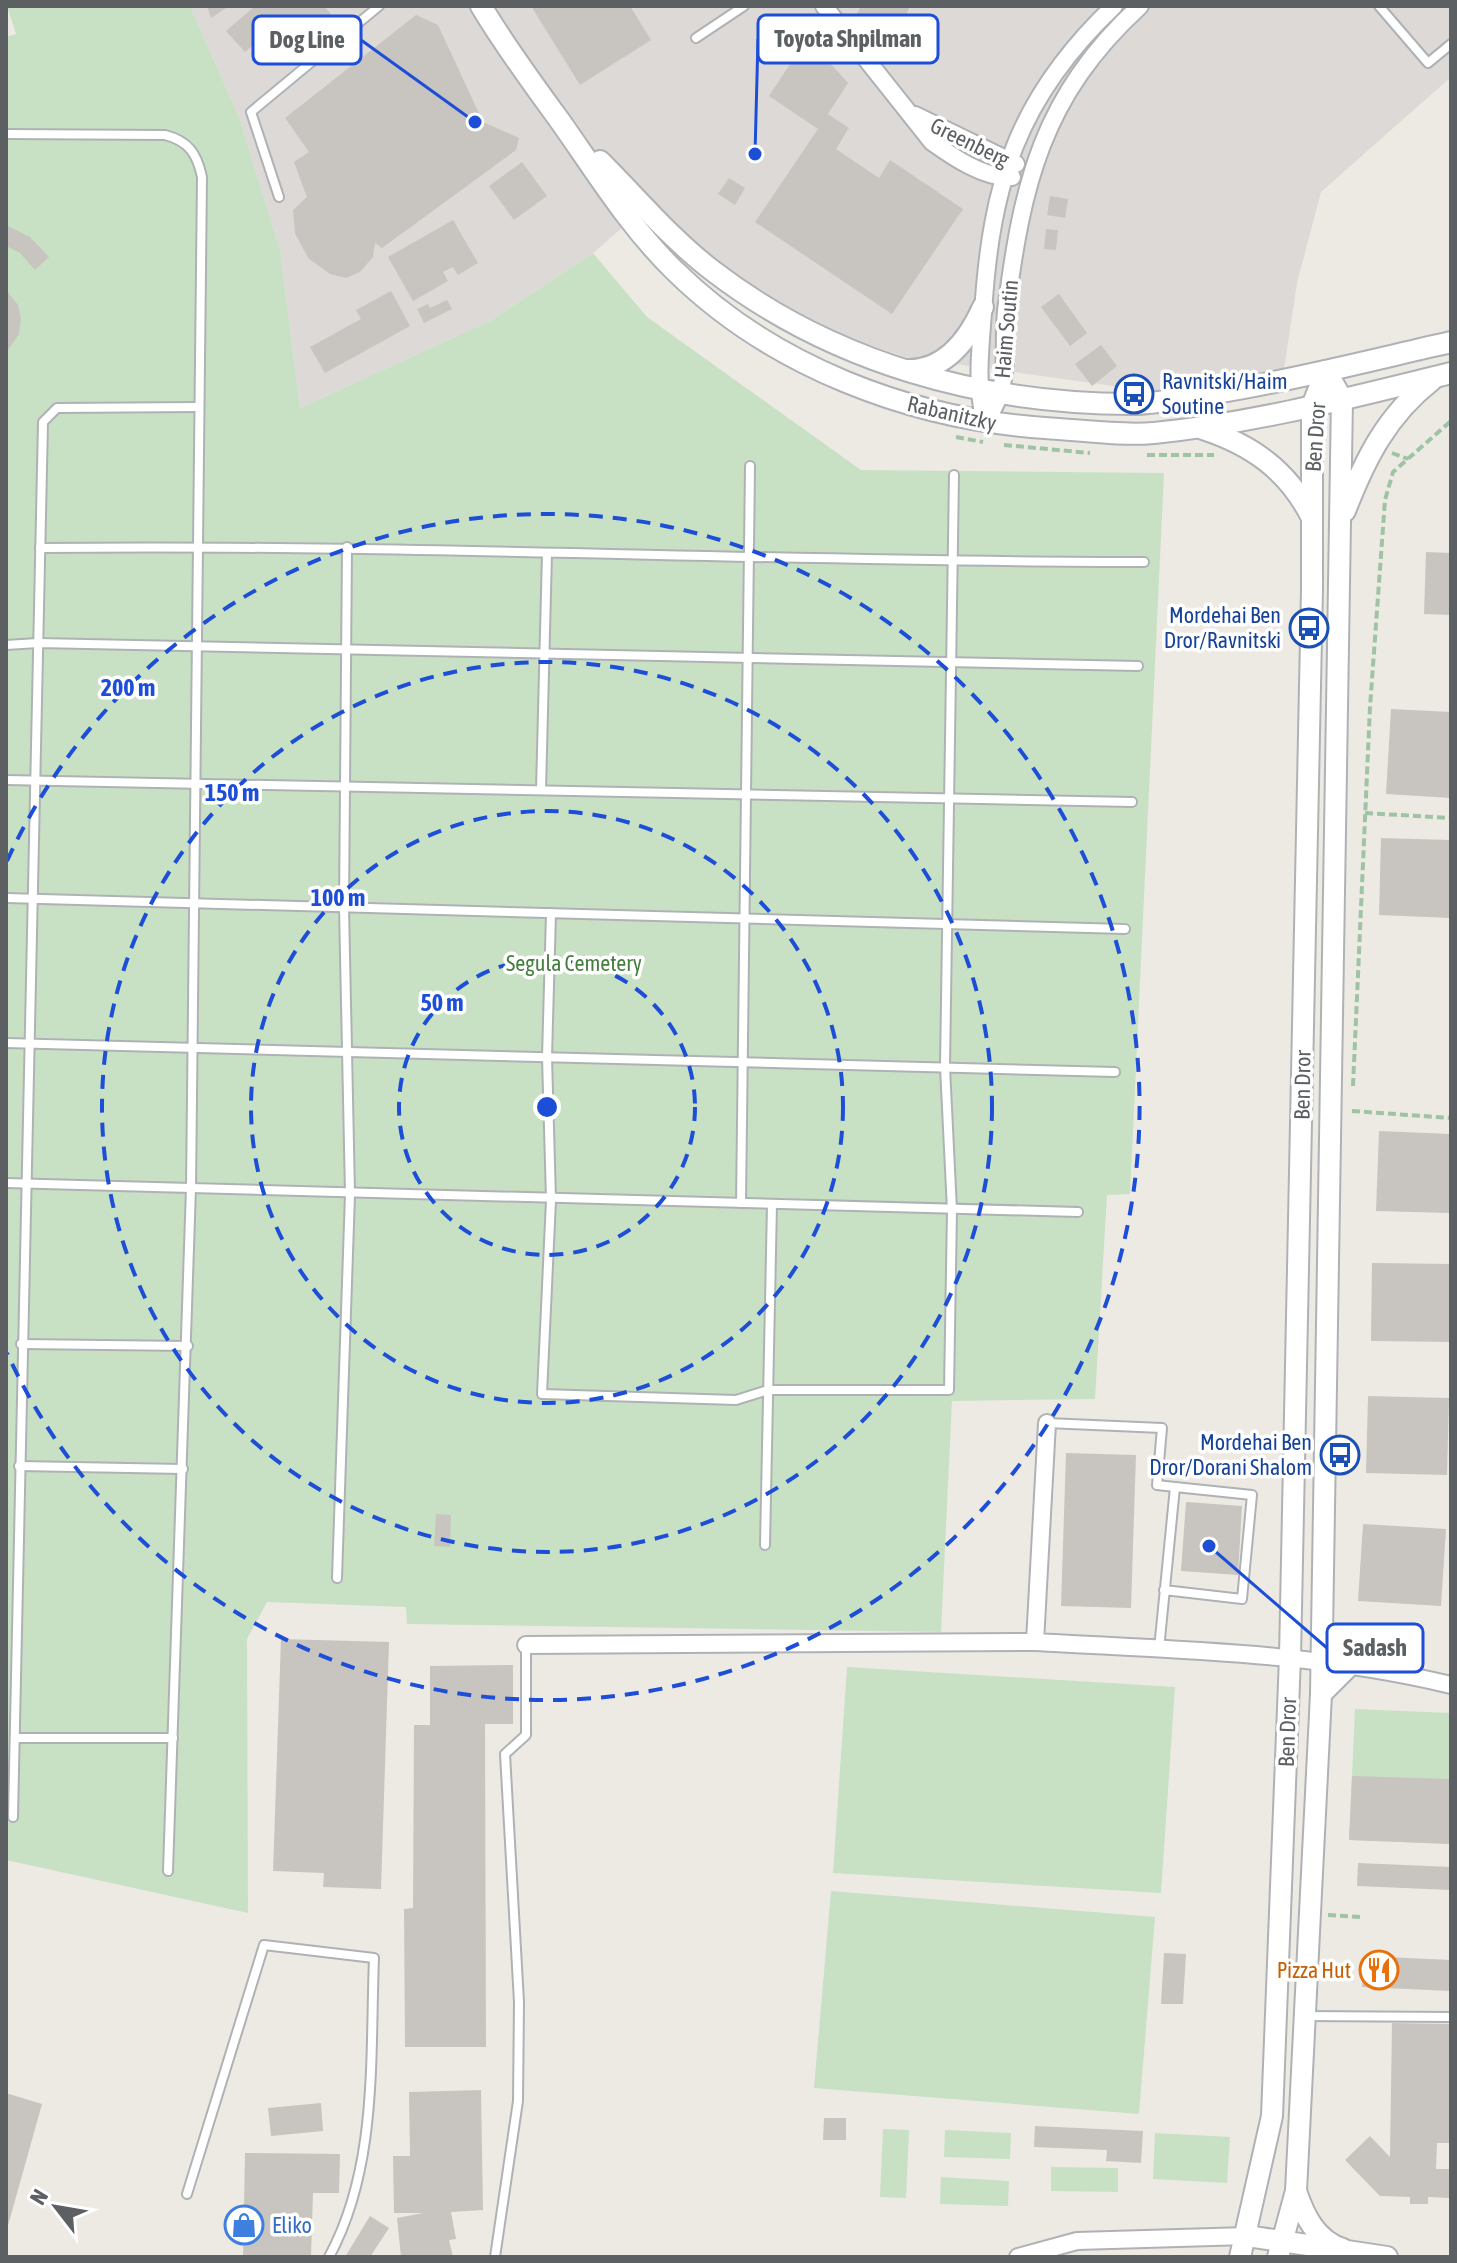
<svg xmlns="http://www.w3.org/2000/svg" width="1457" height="2263" font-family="'Asap Condensed',sans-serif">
	<rect width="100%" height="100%" fill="#edeae4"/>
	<path fill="#dcd9d6" d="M190 6H1451V77L1321 192 1297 283 1284 369 1150 391 905 357 835 333 751 289 694 243 652 202 593 253 490 321 300 408 280 250 239 117Z"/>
	<g fill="#c8e1c4">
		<path d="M7 6H190L239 117 280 250 300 408 490 321 593 253 647 317 861 470 1164 473 1130 1194 1107 1195 1095 1399 952 1401 941 1632 407 1624 406 1607 267 1602 247 1639 248 1913 6 1860V37L16 34Z"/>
		<path d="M847 1667 1175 1687 1161 1893 833 1873Z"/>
		<path d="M1355 1709 1451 1713V1844L1349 1840Z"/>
		<path d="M831 1891 1155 1917 1139 2114 814 2088Z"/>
		<path d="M883 2129 909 2130 906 2198 880 2197Z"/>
		<path d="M945 2130 1011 2133 1010 2159 944 2157Z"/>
		<path d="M1155 2133 1230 2137 1227 2183 1153 2179Z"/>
		<path d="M1051 2167 1118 2168V2192L1051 2191Z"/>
		<path d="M941 2177 1009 2181 1008 2206 940 2204Z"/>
	</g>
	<g fill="#c8c5c1">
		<path d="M207 6H229L211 18Z"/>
		<path d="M255 6H324L331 14 275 63 257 42 245 52 226 31Z"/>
		<path d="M531 6H630L651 40 580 85Z"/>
		<path d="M861 6H910L898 34 856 15Z"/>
		<path d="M416 15 438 25 483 122 519 138 516 150 382 248 375 243 373 257 360 272 346 278 330 274 308 258 295 233 293 210 307 197 294 162 309 152 285 118Z"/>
		<path d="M802 46 833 66 848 83 828 114 849 128 836 149 879 178 890 160 963 209 892 314 755 222 818 129 769 96Z"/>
		<path d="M522 162 547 196 514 220 489 186Z"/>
		<path d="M729 178 745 188 735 205 718 194Z"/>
		<path d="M1050 196 1068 199 1065 218 1047 215Z"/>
		<path d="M453 220 478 263 458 275 453 267 443 272 448 281 413 301 388 257Z"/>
		<path d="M6 225 30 237 49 257 35 270 20 253 6 246Z"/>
		<path d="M1046 229 1058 230 1056 250 1044 249Z"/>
		<path d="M6 290 18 305 21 319 19 334 6 353Z"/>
		<path d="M391 291 410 326 325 373 310 347 361 319 356 310Z"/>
		<path d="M1059 294 1087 333 1070 346 1041 307Z"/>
		<path d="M447 300 452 309 424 323 417 309 428 304 430 308Z"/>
		<path d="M1101 345 1117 366 1092 386 1075 364Z"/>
		<path d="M1426 552 1451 553V615L1424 614Z"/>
		<path d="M1391 709 1451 712V798L1386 794Z"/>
		<path d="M1381 838 1451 840V918L1379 915Z"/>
		<path d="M1379 1131 1451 1134V1213L1376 1211Z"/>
		<path d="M1372 1263 1451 1264V1342L1371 1341Z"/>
		<path d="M1368 1396 1449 1398 1447 1475 1366 1473Z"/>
		<path d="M1066 1453 1136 1455 1131 1608 1061 1606Z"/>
		<path d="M1186 1502 1242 1506 1238 1575 1181 1571Z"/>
		<path d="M436 1514 451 1515 450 1547 434 1546Z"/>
		<path d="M1363 1524 1446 1529 1441 1606 1358 1601Z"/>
		<path d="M281 1639 389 1642 381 1889 323 1887 324 1873 273 1871Z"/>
		<path d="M513 1665V1724H485L486 2047H405L404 1909 413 1908 414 1725H430V1666Z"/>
		<path d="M1352 1776 1451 1779V1844L1349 1840Z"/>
		<path d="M1358 1863 1451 1867V1890L1357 1886Z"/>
		<path d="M1164 1953 1186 1954 1183 2004H1161Z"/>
		<path d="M1364 1956 1451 1960V1991L1362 1987Z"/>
		<path d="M1392 2023 1451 2024V2143H1437L1436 2169H1451V2198L1428 2197V2204H1410V2197L1380 2196 1345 2160 1370 2136 1390 2157Z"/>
		<path d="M481 2090 483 2210 451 2212 456 2239 449 2240 453 2257H401L397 2218 423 2213H394L393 2156H410L409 2092Z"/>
		<path d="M6 2093 42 2104 7 2229 6 2228Z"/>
		<path d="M321 2103 323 2131 271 2136 268 2108Z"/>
		<path d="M824 2118H846V2140H823Z"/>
		<path d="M1035 2126 1143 2131 1141 2163 1106 2161 1107 2150 1034 2147Z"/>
		<path d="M245 2153 340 2154 339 2193H313L311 2257H243Z"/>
		<path d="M370 2216 389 2228 370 2257H345Z"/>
	</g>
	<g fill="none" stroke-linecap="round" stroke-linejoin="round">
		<defs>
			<g id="service">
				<path d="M1379 6 1428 63 1451 44"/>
				<path d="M696 38 744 6"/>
				<path d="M6 134 165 135C189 141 197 154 202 177L191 1188 168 1871"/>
				<path d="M279 197 251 112 379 6"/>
				<path d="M40 548C408 544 776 562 1144 562"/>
				<path d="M6 645 38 643 1138 666"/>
				<path d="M6 780 1132 802"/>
				<path d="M541 790 547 553"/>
				<path d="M6 898 1125 929"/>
				<path d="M551 913 547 1057 551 1200 542 1394 736 1400 768 1390H949L952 1210 945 1067 954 475"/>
				<path d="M6 1043 1115 1072"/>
				<path d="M6 1183 1078 1212"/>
				<path d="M741 1203 750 466"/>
				<path d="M21 1344 188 1346"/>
				<path d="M1047 1423 1162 1428 1157 1485 1175 1487"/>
				<path d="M19 1466 183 1469"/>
				<path d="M765 1545 772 1204"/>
				<path d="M337 1578 350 1194 344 907 347 547"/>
				<path d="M1159 1649 1175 1487 1252 1495 1242 1599 1164 1590"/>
				<path d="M15 1738H173"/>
				<path d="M13 1817 43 422 57 408 199 407"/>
				<path d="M1305 2016 1451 2017"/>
				<path d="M187 2194 264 1945 374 1958C370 2057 378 2167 329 2257"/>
				<path d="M495 2257 518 2101 519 2002 505 1754 526 1735V1645"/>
			</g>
			<g id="minor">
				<path d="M824 6 932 142C953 157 985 179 1012 177"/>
				<path d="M915 115 1016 164"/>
				<path d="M985 423C990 414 996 405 999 396 1008 371 1003 337 1006 311 1022 184 1042 96 1140 6"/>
				<path d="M985 423C976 386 980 351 983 313 991 184 1017 98 1114 6"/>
				<path d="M1047 1423 1035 1642C1175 1650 1315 1652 1451 1685"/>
				<path d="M526 1645 1035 1642"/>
				<path d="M1018 2257 1077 2241 1247 2236"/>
			</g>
			<g id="tertiary">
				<path d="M481 6C505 46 532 83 560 121 596 172 629 226 674 270 771 366 910 419 1045 428 1081 430 1119 436 1154 433 1255 423 1353 397 1451 373"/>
				<path d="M600 161C637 198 671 239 713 271 833 363 982 404 1131 404 1159 404 1188 397 1215 393 1294 380 1372 360 1451 342"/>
				<path d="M909 370C947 370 969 338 983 307"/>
				<path d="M1203 429C1252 445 1287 470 1311 516"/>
				<path d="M1345 511C1365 459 1387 415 1432 380"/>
				<path d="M1321 1694 1350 1665"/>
				<path d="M1296 2191C1304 2215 1316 2241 1343 2249"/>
				<path d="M1247 2236 1387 2257"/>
				<path d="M1240 2257 1272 2116 1290 1657 1312 589V406L1326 371"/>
				<path d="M1278 2257 1296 2191 1321 1694 1342 399 1326 371"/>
			</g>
		</defs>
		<use href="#service" stroke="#afb2b5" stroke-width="12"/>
		<use href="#minor" stroke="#afb2b5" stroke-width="20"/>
		<use href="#tertiary" stroke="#afb2b5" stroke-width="24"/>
		<g stroke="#9fc3a5" stroke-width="4" stroke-dasharray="8 4" stroke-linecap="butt">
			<path d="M956 437 983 442"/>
			<path d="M1004 445 1090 453"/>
			<path d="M1392 453 1408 459"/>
			<path d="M1147 455H1214"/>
			<path d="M1365 813 1451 818"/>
			<path d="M1353 1086 1370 707 1385 500 1393 472 1451 421"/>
			<path d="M1352 1111 1451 1118"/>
			<path d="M1328 1915 1360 1917"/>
		</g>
		<use href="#service" stroke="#fff" stroke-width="8"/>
		<use href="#minor" stroke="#fff" stroke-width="16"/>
		<use href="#tertiary" stroke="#fff" stroke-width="20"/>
	</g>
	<g fill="none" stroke="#1d4ed8" stroke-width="4" stroke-dasharray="14 10">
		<circle cx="547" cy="1107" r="148"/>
		<circle cx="547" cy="1107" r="296"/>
		<circle cx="547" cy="1107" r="445"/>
		<path d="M7 861A593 593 0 1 1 7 1353"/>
	</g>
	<defs>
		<symbol id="bus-ring" viewBox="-11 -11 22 22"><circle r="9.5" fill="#fff" stroke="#1a4fb4" stroke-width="1.5"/><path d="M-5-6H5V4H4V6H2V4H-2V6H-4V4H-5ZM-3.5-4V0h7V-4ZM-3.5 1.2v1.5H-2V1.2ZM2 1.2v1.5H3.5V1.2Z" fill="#1a4fb4"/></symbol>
		<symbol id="restaurant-ring" viewBox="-11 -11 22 22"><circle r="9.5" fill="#fff" stroke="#e8710a" stroke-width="1.5"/><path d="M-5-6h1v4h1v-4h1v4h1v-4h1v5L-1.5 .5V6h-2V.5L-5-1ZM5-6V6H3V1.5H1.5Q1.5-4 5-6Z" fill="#e8710a"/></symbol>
		<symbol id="shop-ring" viewBox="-11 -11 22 22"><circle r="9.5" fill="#fff" stroke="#3f7fe0" stroke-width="1.5"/><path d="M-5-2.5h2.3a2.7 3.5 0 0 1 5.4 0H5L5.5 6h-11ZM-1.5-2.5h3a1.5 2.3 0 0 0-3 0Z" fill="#3f7fe0"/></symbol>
	</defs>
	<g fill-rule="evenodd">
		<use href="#bus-ring" x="1112" y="372" width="44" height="44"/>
		<use href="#bus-ring" x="1287" y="606" width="44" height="44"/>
		<use href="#bus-ring" x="1318" y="1433" width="44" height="44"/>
		<use href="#restaurant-ring" x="1357" y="1948" width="44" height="44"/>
		<use href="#shop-ring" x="222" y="2203" width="44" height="44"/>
	</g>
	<g text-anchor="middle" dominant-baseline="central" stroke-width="7" stroke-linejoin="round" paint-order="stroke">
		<g font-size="22" fill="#5c6063" stroke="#fff">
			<text transform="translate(970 142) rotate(26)">Greenberg</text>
			<text transform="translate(1006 329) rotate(-85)">Haim Soutin</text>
			<text transform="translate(952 413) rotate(13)">Rabanitzky</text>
			<text transform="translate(1315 437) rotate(-86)">Ben Dror</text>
			<text transform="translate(1302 1085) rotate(-89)">Ben Dror</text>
			<text transform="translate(1287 1732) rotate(-88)">Ben Dror</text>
		</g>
		<g font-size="22" fill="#164399" stroke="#fff" text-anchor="end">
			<text x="1162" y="381" text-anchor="start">Ravnitski/Haim<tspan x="1162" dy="25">Soutine</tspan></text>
			<text x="1281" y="615">Mordehai Ben<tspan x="1281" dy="25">Dror/Ravnitski</tspan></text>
			<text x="1312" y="1442">Mordehai Ben<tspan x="1312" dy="25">Dror/Dorani Shalom</tspan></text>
		</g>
		<g font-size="22" fill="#457f3f" stroke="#fff">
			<text x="574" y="963">Segula Cemetery</text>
		</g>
		<g font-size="22" fill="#c56008" stroke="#fff" text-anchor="end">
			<text x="1351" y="1970">Pizza Hut</text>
		</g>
		<g font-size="22" fill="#366cbe" stroke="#fff" text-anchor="start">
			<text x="272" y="2225">Eliko</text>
		</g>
	</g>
	<circle cx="547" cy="1107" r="12" fill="#1d4ed8" stroke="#fff" stroke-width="4"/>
	<g font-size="24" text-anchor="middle" font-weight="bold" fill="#1d4ed8" stroke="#fff" stroke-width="7" stroke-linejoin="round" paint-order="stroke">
		<text x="128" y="696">200 m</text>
		<text x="232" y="801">150 m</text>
		<text x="338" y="906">100 m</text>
		<text x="442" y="1011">50 m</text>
	</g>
	<path fill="none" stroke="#1d4ed8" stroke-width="3" d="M755 154L758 39M475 122L361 40M1209 1546L1327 1648"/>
	<g fill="#1d4ed8" stroke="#fff" stroke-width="3">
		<circle cx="755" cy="154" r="8"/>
		<circle cx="475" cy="122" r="8"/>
		<circle cx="1209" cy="1546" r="8"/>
	</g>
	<g fill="#fff" stroke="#1d4ed8" stroke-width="3">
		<rect x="758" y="15" width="180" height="48" rx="8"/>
		<rect x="253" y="16" width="108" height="48" rx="8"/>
		<rect x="1327" y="1624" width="96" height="48" rx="8"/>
	</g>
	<g font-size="24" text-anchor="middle" font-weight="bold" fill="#5c6063">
		<text x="848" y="47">Toyota Shpilman</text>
		<text x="307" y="48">Dog Line</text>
		<text x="1375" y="1656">Sadash</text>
	</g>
	<rect width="1457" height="2263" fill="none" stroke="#5c6063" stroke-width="16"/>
	<g transform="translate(56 2207) rotate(301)" stroke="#ffffff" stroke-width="6" paint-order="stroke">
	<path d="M0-6L14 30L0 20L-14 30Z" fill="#5c6063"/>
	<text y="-12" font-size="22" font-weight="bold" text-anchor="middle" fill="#5c6063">N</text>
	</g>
</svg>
